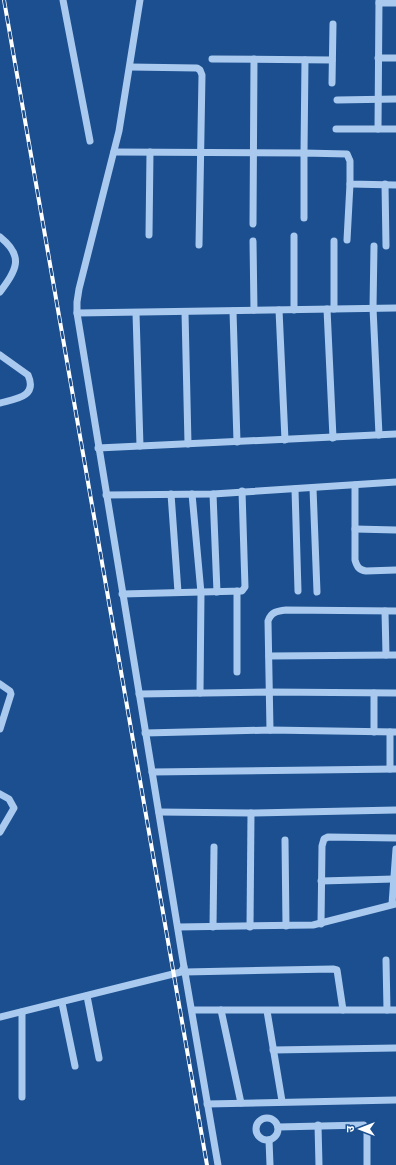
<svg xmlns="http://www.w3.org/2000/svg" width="396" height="1165" viewBox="0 0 396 1165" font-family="Inter,'Noto Sans Devanagari',sans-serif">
<rect width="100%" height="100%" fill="#1b4f8f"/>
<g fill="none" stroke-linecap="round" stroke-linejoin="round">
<g stroke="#a9c9ee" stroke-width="7">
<path d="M63,0L90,141"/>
<path d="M379,3H396"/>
<path d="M378,58H396"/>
<path d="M212,59L332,60"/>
<path d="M130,67L197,68L200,70L202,75L199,245"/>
<path d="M332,83L333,24"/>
<path d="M337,100L396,99"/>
<path d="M336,129H396"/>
<path d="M378,129L379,0"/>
<path d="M114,152L304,153L305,60"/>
<path d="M385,184L386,246"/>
<path d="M304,218V153L347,154L350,161V184L396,185"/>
<path d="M253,224L254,59"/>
<path d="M149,235L150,152"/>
<path d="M0,237C25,257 16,270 0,292"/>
<path d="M347,240L350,184"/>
<path d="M253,241L254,310"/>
<path d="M334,241V309"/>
<path d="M374,246L373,308L379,435"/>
<path d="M327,309L333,438"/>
<path d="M279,310L285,440"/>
<path d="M294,310V236"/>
<path d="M233,311L237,442"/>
<path d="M185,312L188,444"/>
<path d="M77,313L396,308"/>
<path d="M136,313L140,446"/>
<path d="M0,355L28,375C38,397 15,399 0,403"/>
<path d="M98,448L396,434"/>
<path d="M355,485V560C357,567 359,570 366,571L396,570"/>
<path d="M313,488L317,592"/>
<path d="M295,489L298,591"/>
<path d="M171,494L178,592"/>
<path d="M192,494L201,593L200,693"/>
<path d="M213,494L217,592"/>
<path d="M106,495L213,494L396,482"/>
<path d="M355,529L396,530"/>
<path d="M122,594L242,591L245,587L242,491"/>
<path d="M385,611L386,655"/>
<path d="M269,656L396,655"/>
<path d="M237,672V591"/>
<path d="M0,684L10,691L11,694L0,729"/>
<path d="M374,693V732"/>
<path d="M139,694L269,692L396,693"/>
<path d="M270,730L268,621C271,612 277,611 286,610L396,611"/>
<path d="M390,732V769"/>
<path d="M145,733L270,730L396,732"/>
<path d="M152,772L396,769"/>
<path d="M0,794L9,799L14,808L0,832"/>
<path d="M159,812L251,813L396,810"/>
<path d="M285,840L286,926"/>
<path d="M321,881L394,879"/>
<path d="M392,904L396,849"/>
<path d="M321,924L322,846L324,839L328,837L396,838"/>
<path d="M178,927L313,925L396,904"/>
<path d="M213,927L214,847"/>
<path d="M250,927L251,813"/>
<path d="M386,960L387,1010H396"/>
<path d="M184,967L218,1165"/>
<path d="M185,972L333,969L337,970L343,1010"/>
<path d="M87,996L99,1058"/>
<path d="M62,1003L75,1066"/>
<path d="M192,1010H387"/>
<path d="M221,1010L241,1103"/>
<path d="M267,1011L282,1101"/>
<path d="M22,1012V1097"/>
<path d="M0,1017L181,972L184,967L77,313V302L79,289L119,131L140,0"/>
<path d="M273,1050L396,1048"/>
<path d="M207,1104L396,1100"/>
<circle cx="267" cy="1129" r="11"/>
<path d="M318,1125L319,1165"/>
<path d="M278,1127L364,1125L367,1130V1165"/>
<path d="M269,1140L270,1165"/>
</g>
<defs>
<path id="rail" d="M4,0L207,1165"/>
</defs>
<use href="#rail" stroke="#fff" stroke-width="4"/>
<use href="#rail" stroke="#1b4f8f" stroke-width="2.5" stroke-dasharray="8" stroke-linecap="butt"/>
</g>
<g transform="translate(360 1129) rotate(270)" stroke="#1b4f8f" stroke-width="3" paint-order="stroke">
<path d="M0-3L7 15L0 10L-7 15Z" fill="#ffffff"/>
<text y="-6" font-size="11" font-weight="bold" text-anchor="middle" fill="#ffffff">उ</text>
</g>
</svg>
